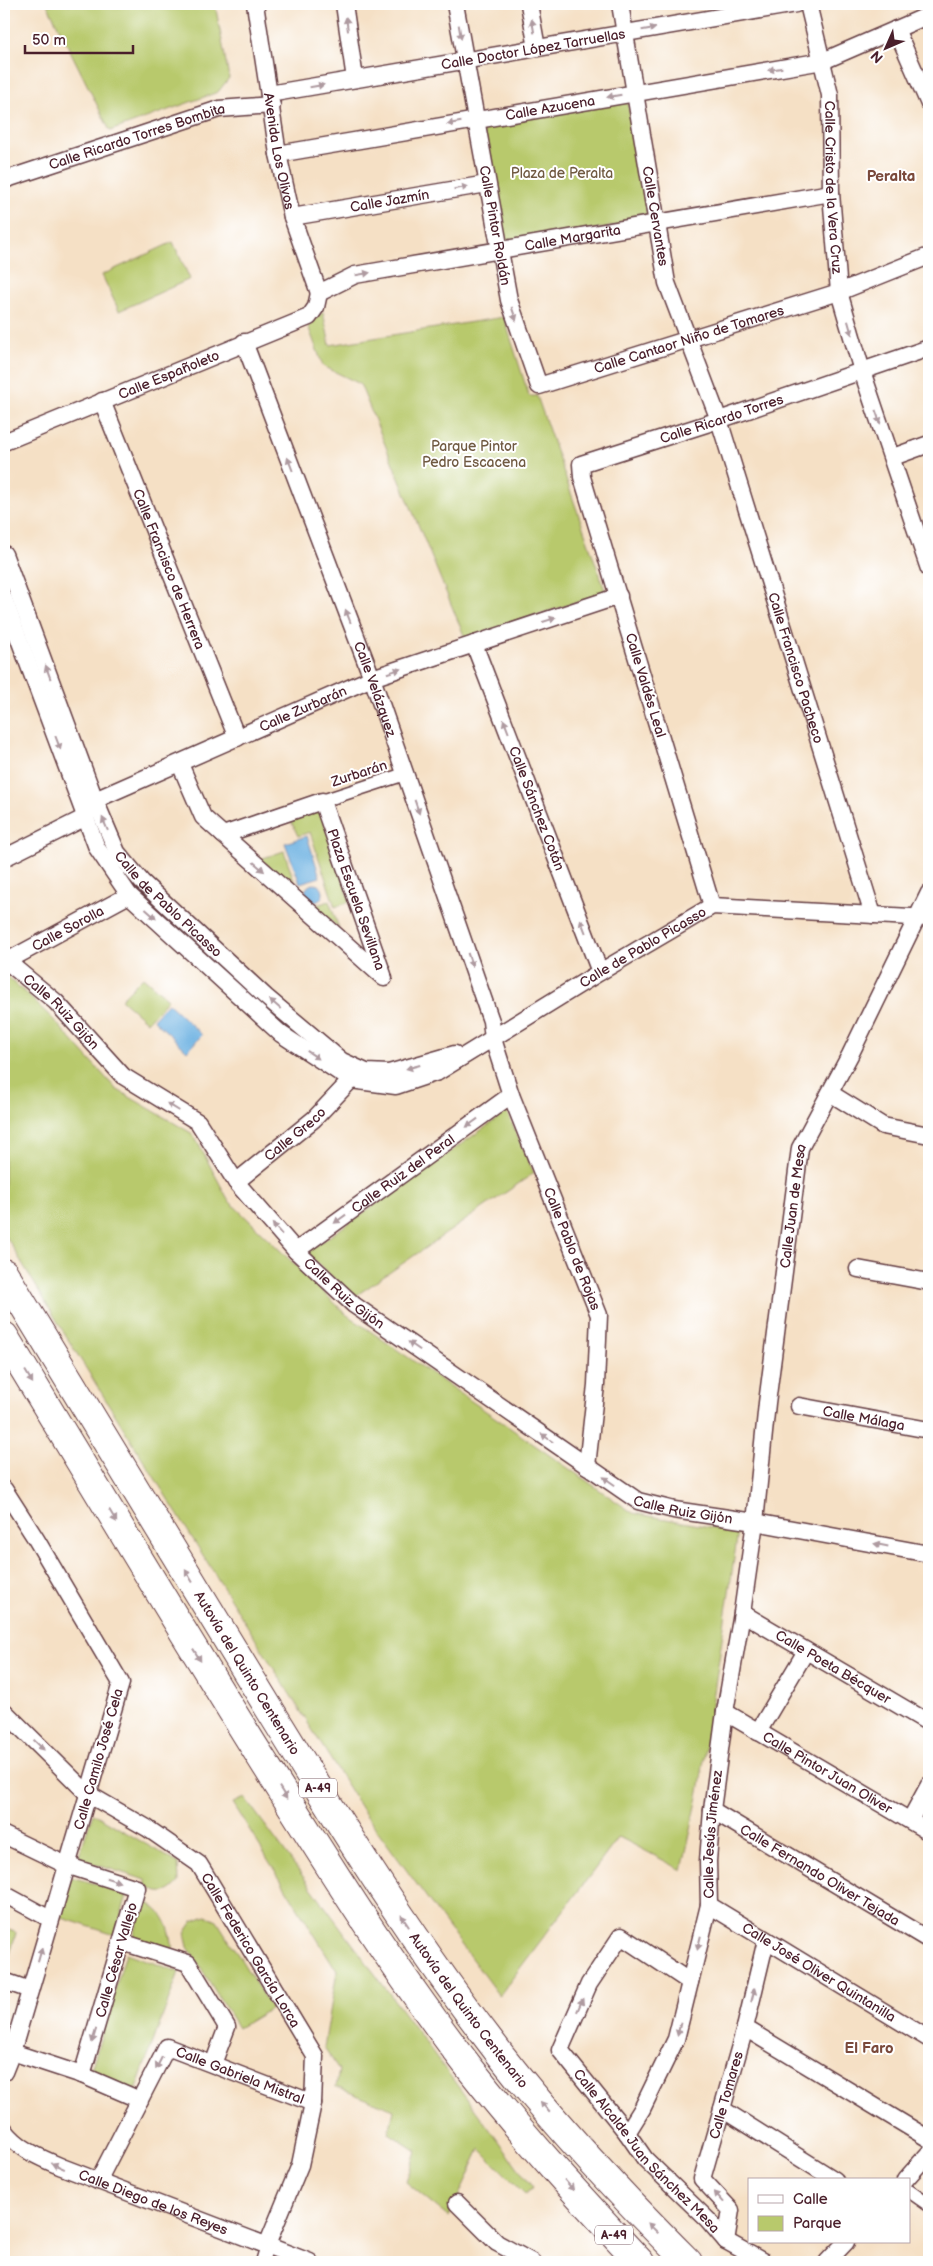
<svg xmlns="http://www.w3.org/2000/svg" width="933" height="2266" viewBox="0 0 933 2266" font-family="'Balsamiq Sans',sans-serif">
<rect width="100%" height="100%" fill="#fff"/>
<filter id="ink" filterUnits="userSpaceOnUse"><feTurbulence type="fractalNoise" baseFrequency=".02" numOctaves="2"/><feDisplacementMap in="SourceGraphic" scale="10" xChannelSelector="R" yChannelSelector="G"/><feConvolveMatrix kernelMatrix="1 2 1 2 8 2 1 2 1" color-interpolation-filters="sRGB"/></filter>
<filter id="wash" filterUnits="userSpaceOnUse"><feTurbulence type="fractalNoise" baseFrequency=".0096" numOctaves="4" result="noise"/><feDisplacementMap in="SourceGraphic" scale="20" xChannelSelector="R" yChannelSelector="G"/><feGaussianBlur stdDeviation="1.12" result="paint"/><feColorMatrix in="noise" values="0 0 0 0 0 0 0 0 0 0 0 0 0 0 0 0 0 1.4 0 .05"/><feComposite in="paint" operator="in"/></filter>
<g filter="url(#wash)">
<rect width="100%" height="100%" fill="#f5e0c5"/>
<g fill="#b8c96c" stroke="#81744c">
<path d="M47,4H215L229,78L218,92L110,131Z"/>
<path d="M627,99L648,220L504,245L482,124Z"/>
<path d="M173,242L190,279L119,311L102,275Z"/>
<path d="M323,312L330,345L504,317L529,396H537L606,593L465,638L360,384L323,366L308,326Z"/>
<path d="M320,809L350,902L335,907L310,832L298,836L290,819Z"/>
<path d="M101,838H104L317,1047L399,1079L314,1050L234,980L147,900L126,878Z"/>
<path d="M284,851L298,892L260,859Z"/>
<path d="M329,901L339,928L314,906Z"/>
<path d="M4,973L51,1017L116,1089L193,1134L229,1201L347,1315L633,1513L738,1532L699,1792L682,1870L619,1837L499,1996L363,1811L69,1341L4,1233Z"/>
<path d="M143,977L168,999L147,1022L121,999Z"/>
<path d="M507,1112L534,1173L354,1297L306,1253Z"/>
<path d="M245,1798L533,2188L525,2194L480,2149L449,2217L406,2182L416,2151L389,2133L394,2110L336,2087L339,2070L324,2047L337,1971L233,1803Z"/>
<path d="M93,1813L178,1863L179,1882C168,1895 160,1895 146,1886V1880L78,1859Z"/>
<path d="M70,1877L128,1892L115,1935L59,1917Z"/>
<path d="M144,1901C165,1911 170,1927 173,1950L133,1939Z"/>
<path d="M206,1916L217,1921L271,2008L238,2028L188,1947L185,1933L193,1921Z"/>
<path d="M4,1927L16,1933L10,1954L4,1952Z"/>
<path d="M126,1953L179,1972L135,2091L91,2070Z"/>
</g>
<g fill="#6ab0e1" stroke="#5a6886">
<path d="M307,836L320,877L300,883L285,843Z"/>
<circle cx="314" cy="893" r="9"/>
<path d="M168,1003L202,1035L187,1051L153,1019Z"/>
</g>
</g>
<g filter="url(#ink)">
<g fill="none" stroke-linecap="round" stroke-linejoin="round">
<defs>
<g id="pedestrian">
<path d="M322,801L405,774"/>
<path d="M909,2191L929,2205"/>
<path d="M262,2262L267,2245"/>
</g>
<g id="minor">
<path id="s1" d="M255,4L278,154L292,217L319,293"/>
<path d="M344,4L355,79"/>
<path id="s2" d="M455,4L509,300L539,386L839,292L929,256"/>
<path d="M529,4L537,48"/>
<path id="s3" d="M620,4L667,283L719,420L873,915"/>
<path id="s4" d="M808,4L830,95L831,193L839,292L862,371L929,569"/>
<path d="M896,29L929,104"/>
<path id="s5" d="M269,94L796,4"/>
<path id="s6" d="M278,154L823,61L929,15"/>
<path id="s7" d="M4,180L219,109L272,105"/>
<path id="s8" d="M292,217L487,184"/>
<path id="s9" d="M319,293L355,275L831,193"/>
<path id="s10" d="M244,342L372,678L491,1021L493,1039L511,1095L599,1315L596,1385L587,1466"/>
<path id="s11" d="M102,401L237,738"/>
<path id="s12" d="M4,442L309,317L316,307L319,293"/>
<path d="M893,457L929,444"/>
<path id="s13" d="M4,554L95,800L117,852L142,882L266,997L342,1061L366,1072L389,1073L455,1054"/>
<path id="s14" d="M4,599L97,848L129,895L281,1034L351,1080L396,1086L438,1072L600,972L712,906L929,918"/>
<path id="s15" d="M474,644L600,972"/>
<path d="M180,764L203,817L384,978"/>
<path id="s16" d="M223,835L322,801L383,975"/>
<path id="s17" d="M4,858L86,817L95,800L372,678L619,596"/>
<path id="s18" d="M712,906L582,477L581,464L719,420L929,348"/>
<path id="s19" d="M4,959L56,1002L123,1076L198,1122L236,1182L296,1251L354,1305L638,1501L674,1510L755,1522L929,1554"/>
<path id="s20" d="M7,961L129,895"/>
<path d="M830,1093L883,1126L929,1135"/>
<path id="s21" d="M236,1182L314,1119L351,1080"/>
<path id="s22" d="M296,1251L511,1095"/>
<path d="M858,1269L929,1282"/>
<path id="s23" d="M799,1406L929,1430"/>
<path d="M4,1489L36,1539L121,1683L12,2052L4,2072"/>
<path id="s24" d="M742,1613L924,1720"/>
<path id="s25" d="M4,1711L88,1794L147,1828L199,1864L315,2056L313,2103L300,2165L267,2245"/>
<path id="s26" d="M725,1712L929,1832"/>
<path d="M758,1732L806,1651"/>
<path id="s27" d="M712,1810L929,1940"/>
<path d="M910,1820L929,1785"/>
<path d="M4,1835L66,1865L137,1888L82,2075"/>
<path d="M4,1894L50,1919"/>
<path id="s28" d="M709,1905L929,2039"/>
<path d="M122,1942L188,1963L227,2027L213,2064"/>
<path d="M4,1981L30,1990"/>
<path id="s29" d="M690,1982L621,1936L589,1984L560,2050L627,2133L645,2159L708,2220L726,2241L764,2262"/>
<path d="M745,2028L929,2139"/>
<path d="M12,2052L82,2075L140,2100"/>
<path d="M722,2109L835,2180"/>
<path id="s30" d="M4,2129C17,2148 40,2158 62,2167L310,2262"/>
<path id="s31" d="M627,2133L642,2109L676,2039L709,1905L708,1861L712,1810L725,1712L742,1613L755,1522L767,1403L800,1148L850,1055L929,893"/>
<path d="M905,2180L929,2153"/>
<path id="s32" d="M98,2181L167,2047L313,2103"/>
<path d="M457,2203L497,2243L532,2262"/>
<path id="s33" d="M726,2241L731,2210L702,2179L745,2028L766,1940"/>
<path d="M827,2262L846,2242"/>
</g>
<g id="motorway">
<path id="s34" d="M4,1273C83,1402 161,1532 240,1661C319,1790 398,1921 490,2041C549,2119 619,2193 688,2262"/>
<path d="M4,1336C89,1476 173,1617 260,1756C327,1863 394,1971 472,2071C524,2137 582,2200 640,2262"/>
</g>
</defs>
<use href="#pedestrian" stroke="#643c42" stroke-width="15"/>
<use href="#minor" stroke="#643c42" stroke-width="19"/>
<use href="#motorway" stroke="#643c42" stroke-width="30"/>
<use href="#pedestrian" stroke="#fff" stroke-width="12"/>
<use href="#minor" stroke="#fff" stroke-width="16"/>
<use href="#motorway" stroke="#fff" stroke-width="28"/>
</g>
<defs><path id="oneway-solid" d="M-6-.8H1V-3.2L6.5 0L1 3.2V.8H-6Z" transform="scale(1.25)"/></defs>
<g fill="#ae9aa0">
<use href="#oneway-solid" transform="translate(347 24) rotate(-98)"/>
<use href="#oneway-solid" transform="translate(533 26) rotate(-100)"/>
<use href="#oneway-solid" transform="translate(649 29) rotate(-10)"/>
<use href="#oneway-solid" transform="translate(460 32) rotate(80)"/>
<use href="#oneway-solid" transform="translate(775 69) rotate(170)"/>
<use href="#oneway-solid" transform="translate(317 86) rotate(-10)"/>
<use href="#oneway-solid" transform="translate(614 96) rotate(170)"/>
<use href="#oneway-solid" transform="translate(454 123) rotate(170)"/>
<use href="#oneway-solid" transform="translate(461 188) rotate(-9)"/>
<use href="#oneway-solid" transform="translate(363 274) rotate(-10)"/>
<use href="#oneway-solid" transform="translate(514 314) rotate(71)"/>
<use href="#oneway-solid" transform="translate(850 328) rotate(74)"/>
<use href="#oneway-solid" transform="translate(878 417) rotate(70)"/>
<use href="#oneway-solid" transform="translate(290 464) rotate(-111)"/>
<use href="#oneway-solid" transform="translate(348 616) rotate(-111)"/>
<use href="#oneway-solid" transform="translate(549 620) rotate(-18)"/>
<use href="#oneway-solid" transform="translate(394 671) rotate(-18)"/>
<use href="#oneway-solid" transform="translate(48 672) rotate(-110)"/>
<use href="#oneway-solid" transform="translate(506 726) rotate(-111)"/>
<use href="#oneway-solid" transform="translate(58 743) rotate(69)"/>
<use href="#oneway-solid" transform="translate(417 807) rotate(71)"/>
<use href="#oneway-solid" transform="translate(105 824) rotate(-113)"/>
<use href="#oneway-solid" transform="translate(259 867) rotate(41)"/>
<use href="#oneway-solid" transform="translate(151 914) rotate(42)"/>
<use href="#oneway-solid" transform="translate(583 926) rotate(-111)"/>
<use href="#oneway-solid" transform="translate(470 960) rotate(71)"/>
<use href="#oneway-solid" transform="translate(275 1004) rotate(-139)"/>
<use href="#oneway-solid" transform="translate(313 1055) rotate(34)"/>
<use href="#oneway-solid" transform="translate(413 1067) rotate(165)"/>
<use href="#oneway-solid" transform="translate(173 1107) rotate(-148)"/>
<use href="#oneway-solid" transform="translate(472 1123) rotate(144)"/>
<use href="#oneway-solid" transform="translate(340 1219) rotate(144)"/>
<use href="#oneway-solid" transform="translate(277 1229) rotate(-131)"/>
<use href="#oneway-solid" transform="translate(414 1346) rotate(-145)"/>
<use href="#oneway-solid" transform="translate(29 1377) rotate(59)"/>
<use href="#oneway-solid" transform="translate(547 1438) rotate(-145)"/>
<use href="#oneway-solid" transform="translate(609 1481) rotate(-145)"/>
<use href="#oneway-solid" transform="translate(113 1516) rotate(59)"/>
<use href="#oneway-solid" transform="translate(881 1545) rotate(-169)"/>
<use href="#oneway-solid" transform="translate(189 1576) rotate(-121)"/>
<use href="#oneway-solid" transform="translate(197 1655) rotate(58)"/>
<use href="#oneway-solid" transform="translate(39 1745) rotate(44)"/>
<use href="#oneway-solid" transform="translate(283 1793) rotate(58)"/>
<use href="#oneway-solid" transform="translate(113 1880) rotate(17)"/>
<use href="#oneway-solid" transform="translate(405 1921) rotate(-123)"/>
<use href="#oneway-solid" transform="translate(699 1943) rotate(104)"/>
<use href="#oneway-solid" transform="translate(40 1955) rotate(-74)"/>
<use href="#oneway-solid" transform="translate(753 1995) rotate(-76)"/>
<use href="#oneway-solid" transform="translate(580 2005) rotate(-66)"/>
<use href="#oneway-solid" transform="translate(679 2029) rotate(103)"/>
<use href="#oneway-solid" transform="translate(94 2036) rotate(107)"/>
<use href="#oneway-solid" transform="translate(159 2063) rotate(117)"/>
<use href="#oneway-solid" transform="translate(545 2107) rotate(-130)"/>
<use href="#oneway-solid" transform="translate(58 2166) rotate(-156)"/>
<use href="#oneway-solid" transform="translate(569 2185) rotate(49)"/>
<use href="#oneway-solid" transform="translate(719 2197) rotate(-132)"/>
<use href="#oneway-solid" transform="translate(653 2228) rotate(-135)"/>
</g>
</g>
<g text-anchor="middle" stroke-width="4" stroke-linejoin="round" paint-order="stroke">
<g fill="#fff" stroke="#80626b" stroke-width="1">
<rect x="299" y="1778.5" width="38" height="19" rx="4"/>
<rect x="595" y="2225.5" width="38" height="19" rx="4"/>
</g>
<g font-size="12" font-weight="bold" fill="#4a1f2b">
<text x="318" y="1792">A-49</text>
<text x="614" y="2239">A-49</text>
</g>
<g font-size="14" fill="#4a1f2b" stroke="#fff">
<text dy="5" stroke="none"><textPath href="#s5" startOffset="268">Calle Doctor López Tarruellas</textPath></text>
<text dy="5" stroke="none"><textPath href="#s6" startOffset="276">Calle Azucena</textPath></text>
<text dy="5" stroke="none"><textPath href="#s7" startOffset="140">Calle Ricardo Torres Bombita</textPath></text>
<text dy="5" stroke="none"><textPath href="#s1" startOffset="149">Avenida Los Olivos</textPath></text>
<text dy="5" stroke="none"><textPath href="#s4" startOffset="186">Calle Cristo de la Vera Cruz</textPath></text>
<text dy="5" stroke="none"><textPath href="#s8" startOffset="99">Calle Jazmín</textPath></text>
<text dy="5" stroke="none"><textPath href="#s3" startOffset="215">Calle Cervantes</textPath></text>
<text dy="5" stroke="none"><textPath href="#s2" startOffset="225">Calle Pintor Roldán</textPath></text>
<text dy="5" stroke="none"><textPath href="#s9" startOffset="261">Calle Margarita</textPath></text>
<text dy="5" stroke="none"><textPath href="#s2" startOffset="549">Calle Cantaor Niño de Tomares</textPath></text>
<text dy="5" stroke="none"><textPath href="#s12" startOffset="178">Calle Españoleto</textPath></text>
<text dy="5" stroke="none"><textPath href="#s18" startOffset="609">Calle Ricardo Torres</textPath></text>
<text dy="5" stroke="none"><textPath href="#s11" startOffset="181">Calle Francisco de Herrera</textPath></text>
<text dy="5" stroke="none"><textPath href="#s3" startOffset="689">Calle Francisco Pacheco</textPath></text>
<text transform="translate(646 685) rotate(73)" y="5">Calle Valdés Leal</text>
<text dy="5" stroke="none"><textPath href="#s10" startOffset="371">Calle Velázquez</textPath></text>
<text dy="5" stroke="none"><textPath href="#s17" startOffset="338">Calle Zurbarán</textPath></text>
<text transform="translate(359 773) rotate(-18)" y="5">Zurbarán</text>
<text dy="5" stroke="none"><textPath href="#s15" startOffset="176">Calle Sánchez Cotán</textPath></text>
<text dy="5" stroke="none"><textPath href="#s16" startOffset="209">Plaza Escuela Sevillana</textPath></text>
<text dy="5" stroke="none"><textPath href="#s13" startOffset="392">Calle de Pablo Picasso</textPath></text>
<text dy="5" stroke="none"><textPath href="#s20" startOffset="69">Calle Sorolla</textPath></text>
<text dy="5" stroke="none"><textPath href="#s14" startOffset="942">Calle de Pablo Picasso</textPath></text>
<text dy="5" stroke="none"><textPath href="#s19" startOffset="78">Calle Ruiz Gijón</textPath></text>
<text dy="5" stroke="none"><textPath href="#s21" startOffset="76">Calle Greco</textPath></text>
<text dy="5" stroke="none"><textPath href="#s22" startOffset="132">Calle Ruiz del Peral</textPath></text>
<text dy="5" stroke="none"><textPath href="#s31" startOffset="949">Calle Juan de Mesa</textPath></text>
<text dy="5" stroke="none"><textPath href="#s10" startOffset="965">Calle Pablo de Rojas</textPath></text>
<text dy="5" stroke="none"><textPath href="#s19" startOffset="482">Calle Ruiz Gijón</textPath></text>
<text dy="5" stroke="none"><textPath href="#s23" startOffset="66">Calle Málaga</textPath></text>
<text dy="5" stroke="none"><textPath href="#s19" startOffset="888">Calle Ruiz Gijón</textPath></text>
<text dy="5" stroke="none"><textPath href="#s24" startOffset="106">Calle Poeta Bécquer</textPath></text>
<text dy="5" stroke="none"><textPath href="#s34" startOffset="468">Autovía del Quinto Centenario</textPath></text>
<text transform="translate(98 1759) rotate(-74)" y="5">Calle Camilo José Cela</text>
<text dy="5" stroke="none"><textPath href="#s26" startOffset="119">Calle Pintor Juan Oliver</textPath></text>
<text dy="5" stroke="none"><textPath href="#s31" startOffset="315">Calle Jesús Jiménez</textPath></text>
<text dy="5" stroke="none"><textPath href="#s27" startOffset="126">Calle Fernando Oliver Tejada</textPath></text>
<text dy="5" stroke="none"><textPath href="#s25" startOffset="350">Calle Federico García Lorca</textPath></text>
<text transform="translate(116 1960) rotate(-74)" y="5">Calle César Vallejo</text>
<text dy="5" stroke="none"><textPath href="#s28" startOffset="129">Calle José Oliver Quintanilla</textPath></text>
<text dy="5" stroke="none"><textPath href="#s34" startOffset="872">Autovía del Quinto Centenario</textPath></text>
<text dy="5" stroke="none"><textPath href="#s32" startOffset="229">Calle Gabriela Mistral</textPath></text>
<text dy="5" stroke="none"><textPath href="#s33" startOffset="161">Calle Tomares</textPath></text>
<text dy="5" stroke="none"><textPath href="#s29" startOffset="346">Calle Alcalde Juan Sánchez Mesa</textPath></text>
<text dy="5" stroke="none"><textPath href="#s30" startOffset="168">Calle Diego de los Reyes</textPath></text>
</g>
<g font-size="14" fill="#705a42" stroke="#fff">
<text x="562" y="178">Plaza de Peralta</text>
<text x="474" y="451">Parque Pintor<tspan x="474" dy="16">Pedro Escacena</tspan></text>
</g>
<g font-size="15" font-weight="bold" fill="#7a493b" stroke="#fff">
<text x="891" y="181">Peralta</text>
<text x="869" y="2053">El Faro</text>
</g>
</g>
<rect width="933" height="2266" fill="none" stroke="#fff" stroke-width="20"/>
<rect x="748" y="2178" width="162" height="65" fill="#ffffff" stroke="#b7a5aa"/>
<rect x="758" y="2195" width="25" height="8" fill="#ffffff" stroke="#b7a5aa"/>
<text x="793" y="2204" font-size="15" fill="#4a1f2b">Calle</text>
<rect x="758" y="2216" width="25" height="15" fill="#b8c96c" stroke="#b7a5aa"/>
<text x="793" y="2228" font-size="15" fill="#4a1f2b">Parque</text>
<g transform="translate(886 48) rotate(225)" stroke="#ffffff" stroke-width="4" paint-order="stroke">
<path d="M0-4L9 19L0 12L-9 19Z" fill="#4a1f2b"/>
<text y="-8" font-size="14" font-weight="bold" text-anchor="middle" fill="#4a1f2b">N</text>
</g>
<path d="M25 45v8h108v-8" fill="none" stroke="#4a1f2b" stroke-width="2.5"/>
<text x="32" y="45" font-size="15" fill="#4a1f2b" stroke="#ffffff" stroke-width="4" paint-order="stroke">50 m</text>
</svg>
